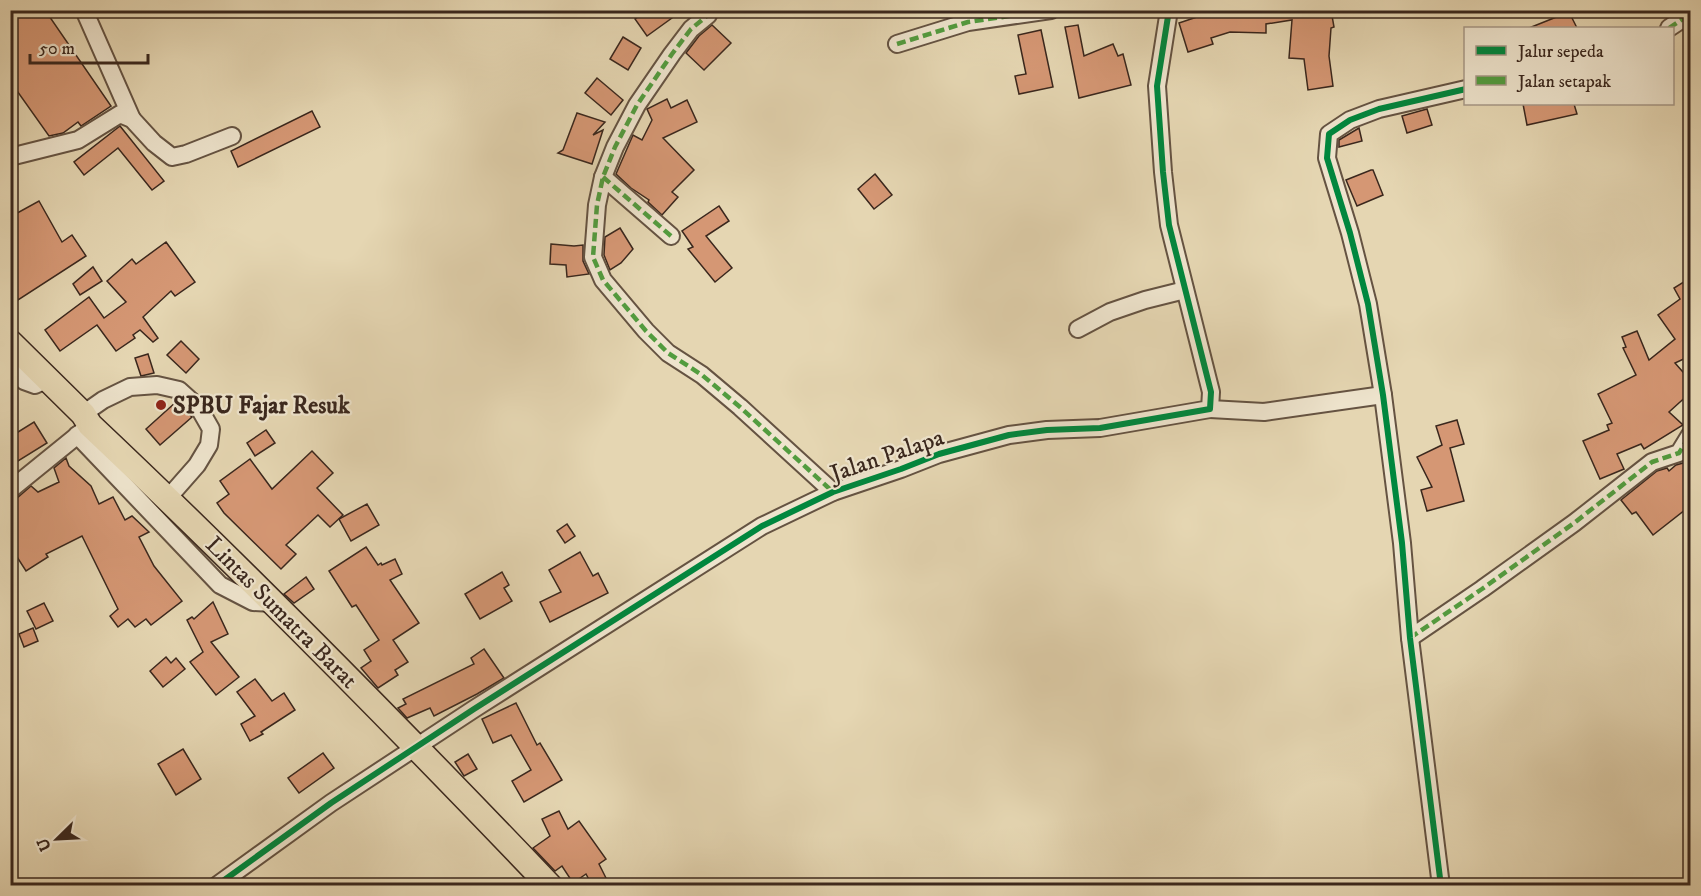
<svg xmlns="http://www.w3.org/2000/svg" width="1701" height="896" viewBox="0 0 1701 896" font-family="'IM FELL DW Pica',serif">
<rect width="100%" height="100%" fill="#e5d6b2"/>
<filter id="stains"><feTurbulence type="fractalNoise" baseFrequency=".00333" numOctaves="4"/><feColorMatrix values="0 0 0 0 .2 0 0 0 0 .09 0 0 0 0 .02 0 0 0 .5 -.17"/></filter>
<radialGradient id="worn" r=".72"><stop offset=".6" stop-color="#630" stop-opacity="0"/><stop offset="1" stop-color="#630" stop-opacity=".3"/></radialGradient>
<g fill="#d59774" stroke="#3a271d" stroke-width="1.5">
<path d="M10,10H45L111,106L81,126L78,122L63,133L49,136L10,81Z"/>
<path d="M648,10H683L647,36L635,19Z"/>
<path d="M1198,10H1331L1334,27L1331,28L1329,56L1333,86L1308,90L1304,59L1289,58L1292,20L1266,24V33L1230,32L1211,38L1213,44L1188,52L1179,23L1200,16Z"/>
<path d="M1569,12L1577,28H1529Z"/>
<path d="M712,25L731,43L704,70L686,53L699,36Z"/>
<path d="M1078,25L1084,56L1113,44L1118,56L1123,54L1131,85L1079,98L1065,27Z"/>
<path d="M1041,30L1053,87L1019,94L1015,76L1026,74L1018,35Z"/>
<path d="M623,37L641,48L628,70L610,59Z"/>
<path d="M597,78L623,100L611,115L585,93Z"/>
<path d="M667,99L671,108L687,100L697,122L663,138L694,170L672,192L678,197L662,215L648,202L649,200L631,188L616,174L633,135L642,140L652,120L647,109Z"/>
<path d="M1523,104H1574L1577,114L1527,125Z"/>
<path d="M1427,109L1432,125L1407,133L1402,116Z"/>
<path d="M312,111L320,127L238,167L231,151Z"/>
<path d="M577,113L605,122L593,135L603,130L592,164L558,153L563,150Z"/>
<path d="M120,126L164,181L152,190L118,148L84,175L74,162Z"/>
<path d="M1359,128L1362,141L1339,147V140Z"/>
<path d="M1371,170H1373L1383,195L1357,206L1346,180Z"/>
<path d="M875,174L892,195L874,209L858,189Z"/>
<path d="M39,201L62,242L72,235L86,256L18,300L10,288V217Z"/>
<path d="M719,206L729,221L706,236L732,268L715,282L688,249L693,247L682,231Z"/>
<path d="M620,228L633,249L621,263L610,270L604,255L605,237Z"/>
<path d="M166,242L195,282L175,296L171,291L143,317L158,338L153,342L140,330L133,335L135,338L116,351L97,325L60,351L45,330L89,297L104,318L126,302L107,281L132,259L136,264Z"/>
<path d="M551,244L574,246L583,245V261L589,274L567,277L566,265L550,264Z"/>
<path d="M93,267L102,281L80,295L73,284Z"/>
<path d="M1690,278V356L1675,363L1690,380V393L1669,412L1683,425L1644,449L1641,444L1617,454L1624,469L1600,479L1583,441L1609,430L1607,425L1612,423L1598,394L1636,375L1623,348L1626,347L1622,337L1637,331L1649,360L1675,339L1658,315L1680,299L1674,288Z"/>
<path d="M181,341L199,359L186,373L167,355Z"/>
<path d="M148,354L154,373L141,376L135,358Z"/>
<path d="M176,402L192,417L160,445L146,429Z"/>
<path d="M1457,420L1464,444L1450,448L1464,501L1427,511L1421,490L1432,487L1417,457L1442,445L1436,426Z"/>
<path d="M34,422L47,443L10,466V437Z"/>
<path d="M266,430L275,443L255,456L247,443Z"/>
<path d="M312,451L333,473L317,488L343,515L330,527L318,515L286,545L296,554L281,569L224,513L217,503L229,494L220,481L250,459L272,489Z"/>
<path d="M1690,454V506L1653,535L1636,512L1632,514L1621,500L1657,471L1667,468L1669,471L1676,465L1683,463Z"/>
<path d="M66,458L69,466L91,486L99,504L113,497L125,520L132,516L149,532L139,537L154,566L182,601L151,625L146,619L135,627L128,619L118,627L110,616L118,609L82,536L46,554L48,557L26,571L10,546V520L15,518L10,509V500L17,498L31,486L38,492L59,482L54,468Z"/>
<path d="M367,504L379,525L351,541L339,519Z"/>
<path d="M567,524L575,536L565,543L557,531Z"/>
<path d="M366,547L378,565L381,563L382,565L395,559L402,574L390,580L419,623L393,640L408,662L395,670L398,675L378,688L361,668L371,661L364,650L379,640L356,605L352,607L329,571Z"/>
<path d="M580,552L593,576L598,573L608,593L550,622L540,602L561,592L549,570Z"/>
<path d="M502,572L509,585L504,588L512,601L480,619L465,594Z"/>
<path d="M306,577L314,589L294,603L284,594Z"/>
<path d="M213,602L228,634L211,642L239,677L216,695L190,662L203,652L187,620L192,617L194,619Z"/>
<path d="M44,603L53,621L36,629L27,611Z"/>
<path d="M33,628L38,641L24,647L19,634Z"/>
<path d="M484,649L504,678L477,694L434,716L430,708L407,718L398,708L406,704L403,699L474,664L471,658Z"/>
<path d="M166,657L171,663L176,658L185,669L163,687L150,671Z"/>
<path d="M255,679L272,701L284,693L295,710L261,732L263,734L250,741L241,724L255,716L237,692Z"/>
<path d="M516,703L537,745L540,743L562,780L524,802L512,781L531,770L511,735L493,743L482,719Z"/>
<path d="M183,749L201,779L176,795L158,764Z"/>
<path d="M323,753L334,768L299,793L288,778Z"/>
<path d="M468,754L477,769L464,776L455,762Z"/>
<path d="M559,811L568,829L579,821L606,859L599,864L608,882L601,885H592L586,874L573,883L562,866L555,871L533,848L550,836L542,819Z"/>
</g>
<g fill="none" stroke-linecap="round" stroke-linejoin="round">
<defs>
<g id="minor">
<path d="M84,10L132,119"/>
<path d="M710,10L708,15L691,29L672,54L637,105L615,147L603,177L597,205L593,257L603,280L646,331L668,353L702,375L740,407L833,492"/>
<path d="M1669,28L1690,14"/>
<path d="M897,44L968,22L1051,10"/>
<path d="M10,157L78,140L120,114L132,119L154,143L172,157L186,154L232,136"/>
<path d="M603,177L671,236"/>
<path d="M1078,329L1110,312L1145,300L1185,290"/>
<path d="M10,368L24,381L35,385L48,379"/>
<path d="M1210,409L1264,412L1383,395"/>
<path d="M83,414L103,400L130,387L157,385L179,390L199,408L211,429L209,445L197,465L168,498"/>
<path d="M77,435L220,585L253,602L273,603"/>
<path d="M10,490L84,430"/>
<path d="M1410,638L1482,589L1574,523L1652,462L1679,453L1690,435"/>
<path d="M216,886L331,803L474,709L762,526L833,492L901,469L939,454L1009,435L1047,430L1100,428L1210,409L1211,392L1169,225L1163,172L1157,86L1169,10"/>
<path d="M1441,886L1410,638L1402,543L1383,395L1368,304L1350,233L1327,158L1329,134L1350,120L1379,109L1466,89"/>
</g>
<path id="highway" d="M10,342L83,414L90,425C248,574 400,729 550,886"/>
</defs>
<use href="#minor" stroke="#655342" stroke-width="20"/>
<use href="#highway" stroke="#3a271d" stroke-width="27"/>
<use href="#minor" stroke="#eee4cd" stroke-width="16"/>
<use href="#highway" stroke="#e5d6b2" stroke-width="24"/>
<g stroke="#529c3f" stroke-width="4.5" stroke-dasharray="9 4.5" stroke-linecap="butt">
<path d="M710,10L708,15L691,29L672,54L637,105L615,147L603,177L597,205L593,257L603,280L646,331L668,353L702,375L740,407L833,492"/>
<path d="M1669,28L1690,14"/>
<path d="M897,44L968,22L1051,10"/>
<path d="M603,177L671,236"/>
<path d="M1410,638L1482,589L1574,523L1652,462L1679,453L1690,435"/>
</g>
<defs>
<g id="cycleway">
<path d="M216,886L331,803L474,709L762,526L833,492L901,469L939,454L1009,435L1047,430L1100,428L1210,409L1211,392L1169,225L1163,172L1157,86L1169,10"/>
<path d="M1441,886L1410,638L1402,543L1383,395L1368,304L1350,233L1327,158L1329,134L1350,120L1379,109L1466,89"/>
</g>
</defs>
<use href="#cycleway" stroke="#eee4cd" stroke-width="10"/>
<use href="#cycleway" stroke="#00873e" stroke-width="6"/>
</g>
<circle fill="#8f2418" stroke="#eee4cd" stroke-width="2" cx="161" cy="405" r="6"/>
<g text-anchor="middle" stroke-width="4.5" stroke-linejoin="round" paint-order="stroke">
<g font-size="24" font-weight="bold" fill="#3a271d" stroke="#eee4cd" text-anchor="start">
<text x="173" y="413">SPBU Fajar Resuk</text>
</g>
<g font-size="24" fill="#3a271d" stroke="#eee4cd">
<text transform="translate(887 455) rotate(-19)" y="8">Jalan Palapa</text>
<text transform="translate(282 612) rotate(45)" y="8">Lintas Sumatra Barat</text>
</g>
</g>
<rect width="1701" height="896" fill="none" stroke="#e5d6b2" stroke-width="36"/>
<rect x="12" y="12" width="1677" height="872" fill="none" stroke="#3a271d" stroke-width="3"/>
<rect x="18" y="18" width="1665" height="860" fill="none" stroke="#3a271d" stroke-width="1.5"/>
<rect x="1464" y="27" width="210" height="78" fill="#eee4cd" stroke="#a69887" stroke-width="1.5"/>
<rect x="1476" y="46" width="30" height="9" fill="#00873e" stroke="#a69887" stroke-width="1.5"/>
<text x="1518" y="57" font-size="18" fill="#3a271d">Jalur sepeda</text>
<rect x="1476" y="76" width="30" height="9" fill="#529c3f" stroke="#a69887" stroke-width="1.5"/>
<text x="1518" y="87" font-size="18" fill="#3a271d">Jalan setapak</text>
<g transform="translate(57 839) rotate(246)" stroke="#eee4cd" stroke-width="4.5" paint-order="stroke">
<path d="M0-4.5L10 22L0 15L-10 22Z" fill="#3a271d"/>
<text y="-9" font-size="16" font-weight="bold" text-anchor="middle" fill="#3a271d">U</text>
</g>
<path d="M30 54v9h118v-9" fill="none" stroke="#3a271d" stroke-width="3"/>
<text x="39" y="54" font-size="18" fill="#3a271d" stroke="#eee4cd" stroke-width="4.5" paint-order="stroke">50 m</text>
<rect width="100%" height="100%" filter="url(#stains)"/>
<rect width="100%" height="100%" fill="url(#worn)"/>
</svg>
